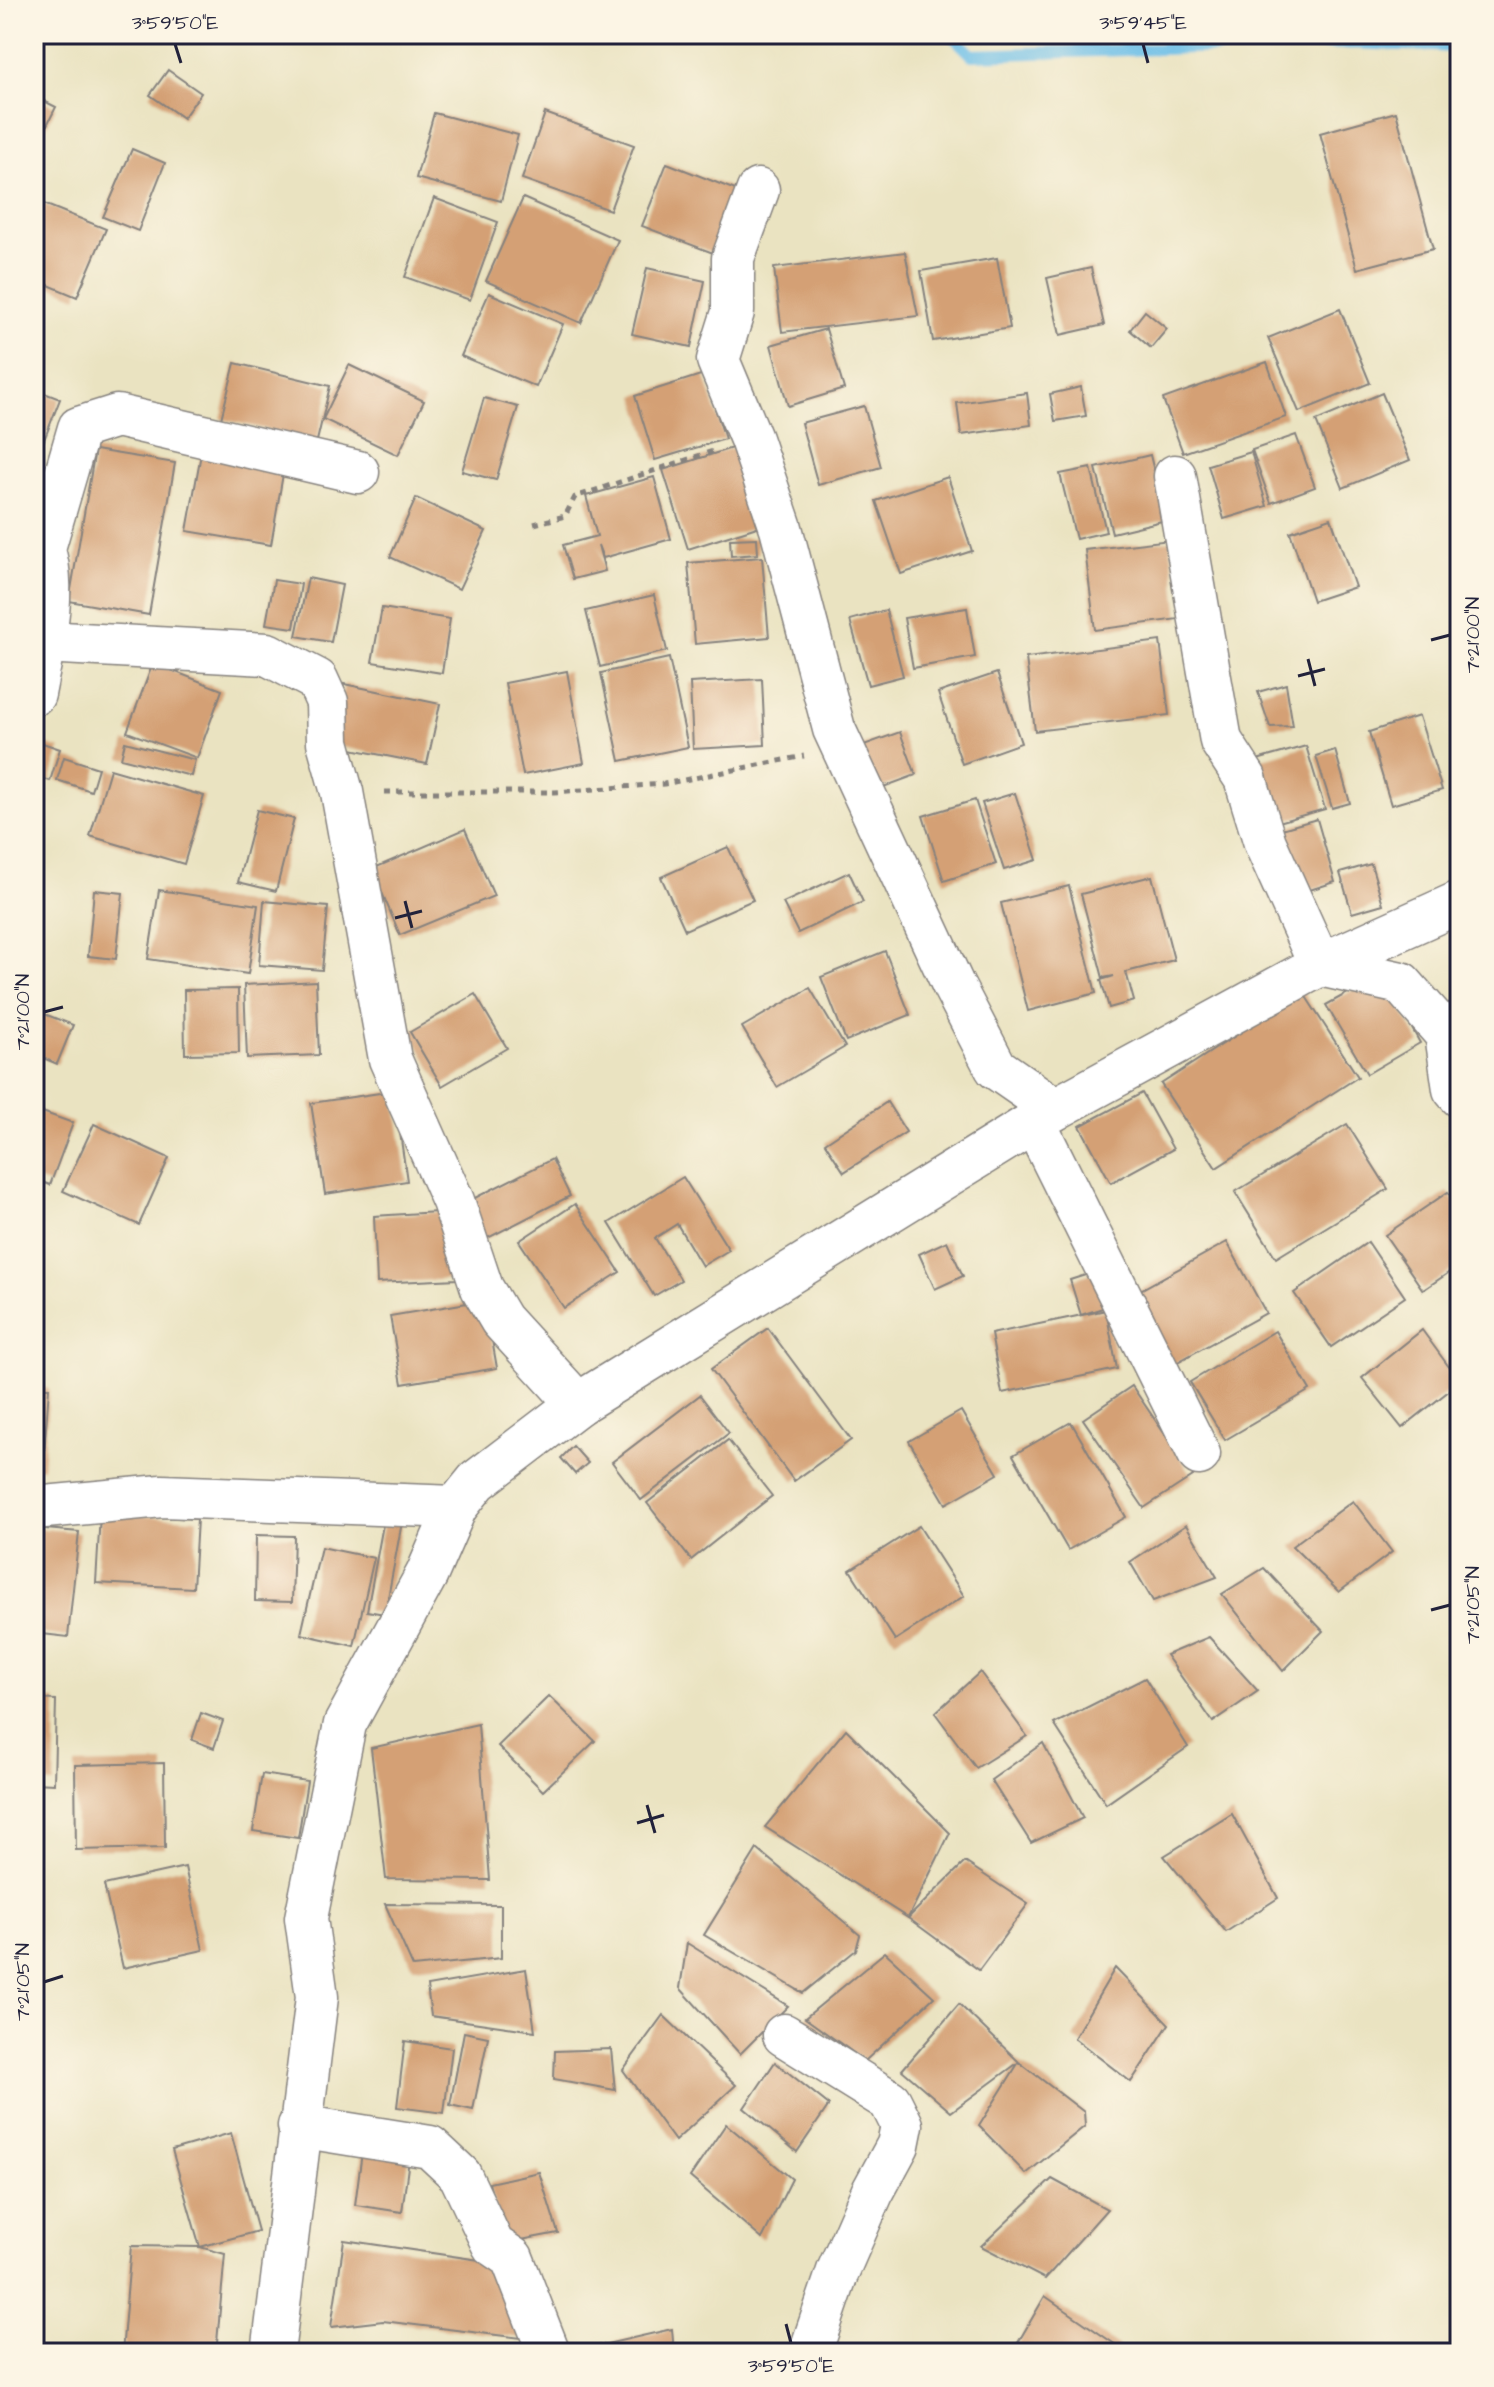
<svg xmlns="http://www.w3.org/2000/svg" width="1494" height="2387" viewBox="0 0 1494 2387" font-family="'Architects Daughter',sans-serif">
<rect width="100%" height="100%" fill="#fcf5e5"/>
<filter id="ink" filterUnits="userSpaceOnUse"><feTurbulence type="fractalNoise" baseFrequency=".0125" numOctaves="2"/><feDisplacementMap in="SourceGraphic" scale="16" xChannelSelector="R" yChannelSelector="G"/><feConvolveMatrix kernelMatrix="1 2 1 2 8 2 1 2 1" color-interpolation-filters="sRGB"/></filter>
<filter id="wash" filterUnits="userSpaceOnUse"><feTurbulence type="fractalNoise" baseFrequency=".006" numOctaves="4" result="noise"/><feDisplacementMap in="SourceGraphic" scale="32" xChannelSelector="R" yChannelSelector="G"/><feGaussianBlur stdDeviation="1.8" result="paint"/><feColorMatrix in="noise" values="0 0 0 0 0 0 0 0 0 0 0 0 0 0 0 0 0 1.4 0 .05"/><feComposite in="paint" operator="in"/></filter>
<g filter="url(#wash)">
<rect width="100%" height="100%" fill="#eae3c1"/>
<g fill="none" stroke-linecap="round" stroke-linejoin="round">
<path stroke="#6bbee7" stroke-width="12" d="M951,34L972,55L1350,43L1460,47"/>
</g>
<g id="blocks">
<g fill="#d4a075">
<path d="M1460,61V94L1449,65Z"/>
<path d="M168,70L201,93L183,118L150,95Z"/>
<path d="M34,96L56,107L34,151Z"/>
<path d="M1396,112L1433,249L1357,269L1320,133Z"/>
<path d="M434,113L518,135L501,201L416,178Z"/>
<path d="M545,113L634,145L610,210L522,179Z"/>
<path d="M132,149L165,163L138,231L103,217Z"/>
<path d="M667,163L738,191L713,253L642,226Z"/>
<path d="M434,198L498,222L470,300L405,277Z"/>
<path d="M523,198L618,240L581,323L486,281Z"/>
<path d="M39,202L106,229L77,297L34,279V215Z"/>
<path d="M905,252L918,316L782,332L774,268Z"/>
<path d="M997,258L1010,328L933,341L921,271Z"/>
<path d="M647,268L705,281L691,347L632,334Z"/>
<path d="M1091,268L1104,325L1060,335L1047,278Z"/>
<path d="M489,293L563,324L536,387L461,356Z"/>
<path d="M1340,309L1370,383L1299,412L1268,338Z"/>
<path d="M1145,311L1167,329L1151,348L1130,330Z"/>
<path d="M826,329L844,389L788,406L771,345Z"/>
<path d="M1267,362L1286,417L1183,453L1163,399Z"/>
<path d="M235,363L330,386L317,441L221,419Z"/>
<path d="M349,365L424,401L398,455L323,419Z"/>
<path d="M704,374L725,439L655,460L635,396Z"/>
<path d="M1081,387L1086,416L1055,421L1050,394Z"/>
<path d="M34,389L60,399L37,458L34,457Z"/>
<path d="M1027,393L1031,425L961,435L957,403Z"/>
<path d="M1382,393L1410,460L1343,488L1316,421Z"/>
<path d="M484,398L518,407L496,480L462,471Z"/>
<path d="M864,406L881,467L818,485L801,423Z"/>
<path d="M1296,435L1315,487L1271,503L1252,450Z"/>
<path d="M735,447L760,526L688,549L663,470Z"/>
<path d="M202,448L285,462L271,545L187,531Z"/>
<path d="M95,450L175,463L149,615L69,601Z"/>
<path d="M1251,452L1267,506L1224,519L1208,465Z"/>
<path d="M1150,455L1166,520L1112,533L1096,468Z"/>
<path d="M1091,468L1106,532L1076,539L1060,474Z"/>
<path d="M654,477L671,539L603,558L598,545L605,571L573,579L563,545L597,536L586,496Z"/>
<path d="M948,477L972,551L901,574L876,501Z"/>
<path d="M416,498L486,531L459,589L390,557Z"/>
<path d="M1331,518L1355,587L1313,601L1290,532Z"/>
<path d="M757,538L758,554L731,556L730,539Z"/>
<path d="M1170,540L1179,619L1095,630L1085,550Z"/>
<path d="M762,557L769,637L695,644L688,563Z"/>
<path d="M308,578L342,585L331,642L296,636Z"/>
<path d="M274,580L301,584L294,628L266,624Z"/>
<path d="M654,595L667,651L600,667L586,611Z"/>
<path d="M382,608L450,619L442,673L372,662Z"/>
<path d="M967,608L975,657L913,668L904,618Z"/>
<path d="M886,610L903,676L868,685L850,620Z"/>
<path d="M1160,641L1169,715L1035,731L1026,658Z"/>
<path d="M669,658L688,747L620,761L601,673Z"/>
<path d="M153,663L222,690L197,758L127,732Z"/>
<path d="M567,671L584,763L523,775L505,683Z"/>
<path d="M997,673L1021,743L962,764L938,693Z"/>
<path d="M762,679L765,745L693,749L690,683Z"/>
<path d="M344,684L440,704L427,764L331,745Z"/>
<path d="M1286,684L1293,726L1270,727L1258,692Z"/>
<path d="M1419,716L1442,790L1391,805L1369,732Z"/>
<path d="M900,732L916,775L878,789L861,746Z"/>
<path d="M34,740L60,749L50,781L34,776Z"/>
<path d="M125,742L195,760L191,776L121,758Z"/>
<path d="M1306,746L1325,809L1268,825L1250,762Z"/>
<path d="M1335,750L1350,803L1332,808L1316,756Z"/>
<path d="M64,757L98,768L91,791L57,780Z"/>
<path d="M110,769L204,796L184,864L90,836Z"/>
<path d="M1015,793L1037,860L1004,870L982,803Z"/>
<path d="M975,800L996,864L944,881L923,816Z"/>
<path d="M257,810L294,819L276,891L238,882Z"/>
<path d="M1317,819L1335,882L1297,894L1278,830Z"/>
<path d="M465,829L494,896L400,935L372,869Z"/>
<path d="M728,847L753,900L685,930L661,877Z"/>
<path d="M1371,864L1383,904L1352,913L1340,873Z"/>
<path d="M849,872L863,902L798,933L783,903Z"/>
<path d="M1152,876L1174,960L1126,972L1134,1001L1109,1008L1101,980L1114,976L1103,978L1081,894Z"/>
<path d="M1069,886L1096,993L1028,1011L1001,903Z"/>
<path d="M94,890L123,893L116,959L88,956Z"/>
<path d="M159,890L258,905L248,974L148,959Z"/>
<path d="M264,901L328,907L322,970L259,965Z"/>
<path d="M885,951L910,1015L846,1041L821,977Z"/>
<path d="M316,981L319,1055L247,1058L244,985Z"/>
<path d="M1364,984L1389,987L1420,1043L1367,1074L1326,1005Z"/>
<path d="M810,988L845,1047L777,1087L742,1027Z"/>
<path d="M238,989L239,1053L185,1054L184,990Z"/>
<path d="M1303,992L1358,1077L1216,1168L1161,1084Z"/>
<path d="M475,994L507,1048L442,1086L410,1032Z"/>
<path d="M34,1010L73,1025L57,1064L34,1054Z"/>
<path d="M394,1091L407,1181L325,1194L311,1103Z"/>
<path d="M1142,1093L1173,1149L1111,1183L1080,1126Z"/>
<path d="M887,1102L906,1132L844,1172L825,1143Z"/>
<path d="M34,1109L73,1123L50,1185L34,1179Z"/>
<path d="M94,1124L169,1158L139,1225L63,1191Z"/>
<path d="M1347,1124L1388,1189L1276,1258L1235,1192Z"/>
<path d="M552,1159L570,1196L482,1241L463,1204Z"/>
<path d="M683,1177L729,1250L702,1266L677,1224L655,1238L681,1280L654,1296L609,1223Z"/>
<path d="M1448,1192L1460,1210V1265L1423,1290L1385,1235Z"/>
<path d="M575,1204L620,1272L564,1308L519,1241Z"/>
<path d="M453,1211L457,1279L377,1283L374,1216Z"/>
<path d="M947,1241L963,1276L935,1289L919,1254Z"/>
<path d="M1227,1242L1266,1313L1165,1369L1126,1298Z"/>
<path d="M1368,1242L1405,1297L1331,1347L1294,1293Z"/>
<path d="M1101,1270L1112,1305L1081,1315L1070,1280Z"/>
<path d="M485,1300L497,1368L402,1384L390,1316Z"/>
<path d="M1106,1310L1117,1369L1002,1393L991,1334Z"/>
<path d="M768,1328L851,1440L794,1481L711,1369Z"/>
<path d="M1422,1330L1460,1382L1402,1428L1362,1378Z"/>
<path d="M1275,1331L1310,1390L1225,1440L1190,1382Z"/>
<path d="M1132,1386L1193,1476L1144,1508L1083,1419Z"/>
<path d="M34,1387L49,1388L43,1468L34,1467Z"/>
<path d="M700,1395L729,1433L641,1500L612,1462Z"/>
<path d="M961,1411L998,1474L946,1504L909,1441Z"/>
<path d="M1071,1422L1126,1517L1068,1550L1013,1455Z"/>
<path d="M728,1440L772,1496L691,1560L647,1503Z"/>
<path d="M573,1446L588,1463L575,1474L561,1458Z"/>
<path d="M1353,1501L1392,1552L1339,1592L1292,1546Z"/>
<path d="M100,1514L197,1519L193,1588L96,1583Z"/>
<path d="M384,1519L402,1522L385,1614L367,1611Z"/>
<path d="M1186,1525L1217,1577L1153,1601L1130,1562Z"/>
<path d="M919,1526L964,1596L895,1640L850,1570Z"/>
<path d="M34,1528L79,1532L68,1637L34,1633Z"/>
<path d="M256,1535L294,1536L292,1602L255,1601Z"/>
<path d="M321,1547L374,1558L354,1646L301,1634Z"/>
<path d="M1264,1568L1323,1631L1283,1671L1222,1594Z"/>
<path d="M1209,1637L1258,1691L1213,1722L1166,1655Z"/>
<path d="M980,1672L1027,1736L976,1768L935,1713Z"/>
<path d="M1145,1678L1188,1747L1106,1804L1054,1724Z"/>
<path d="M549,1696L595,1741L543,1791L498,1746Z"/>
<path d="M34,1699L56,1700L54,1784L34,1783Z"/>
<path d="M201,1713L223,1721L214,1748L192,1740Z"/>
<path d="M478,1724L490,1880L386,1879L371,1748Z"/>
<path d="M846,1729L950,1833L908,1918L765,1827Z"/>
<path d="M1043,1743L1083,1818L1031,1843L991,1780Z"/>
<path d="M164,1763L165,1848L76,1850L75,1765Z"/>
<path d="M262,1774L307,1781L298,1838L253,1831Z"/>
<path d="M1232,1814L1278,1898L1226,1932L1164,1856Z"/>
<path d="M757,1849L860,1935L856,1950L803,1993L704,1935Z"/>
<path d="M965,1862L1028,1904L979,1970L908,1918Z"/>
<path d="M185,1867L203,1950L123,1968L104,1885Z"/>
<path d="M385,1904L501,1905V1958L413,1967Z"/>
<path d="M687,1943L788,2006L740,2054L680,1988Z"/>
<path d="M885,1952L934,1997L865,2061L805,2018Z"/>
<path d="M1115,1968L1169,2024L1131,2082L1074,2038Z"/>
<path d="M526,1969L535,2031L431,2016L427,1986Z"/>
<path d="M959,2004L1019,2062L1084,2112L1085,2126L1026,2174L979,2126L1019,2062L951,2112L902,2070Z"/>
<path d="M663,2015L736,2085L675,2141L623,2070Z"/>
<path d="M464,2032L488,2037L473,2110L450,2105Z"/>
<path d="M405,2041L452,2048L444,2113L397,2107Z"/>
<path d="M611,2049L615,2090L554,2079L555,2051Z"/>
<path d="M775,2062L829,2105L797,2152L744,2108Z"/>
<path d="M726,2124L792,2179L762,2239L690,2177Z"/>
<path d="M231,2133L258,2231L200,2247L172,2150Z"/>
<path d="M364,2137L411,2144L402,2212L355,2205Z"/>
<path d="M539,2172L558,2233L505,2243L489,2183Z"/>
<path d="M1052,2179L1107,2209L1045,2279L981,2246Z"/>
<path d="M344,2240L506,2264L521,2338L383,2321L331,2327Z"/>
<path d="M131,2246L200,2247L225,2254L216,2353H122Z"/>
<path d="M1045,2296L1119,2347L1116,2353H1012Z"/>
<path d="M672,2329L674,2353H572V2352Z"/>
<path d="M1455,2332H1460V2353H1453Z"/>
</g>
</g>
</g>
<g filter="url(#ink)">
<use href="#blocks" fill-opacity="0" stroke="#86827e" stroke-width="2"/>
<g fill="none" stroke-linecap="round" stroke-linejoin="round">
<defs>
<g id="minor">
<path d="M758,190L733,258V312L718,360L751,439L781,528L834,729L954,987L996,1068L1055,1109"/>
<path d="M1175,476L1221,741L1245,778L1265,843L1320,965L1401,983L1446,1034L1454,1089L1460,1096"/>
<path d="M34,532C64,569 42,650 34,694"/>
<path d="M45,545L79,428L117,416L358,472"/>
<path d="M43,642L267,654L317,680L327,702L328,742L342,792L390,1059L453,1201L482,1288L501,1320L578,1404"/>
<path d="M1034,1122L1199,1454"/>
<path d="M34,1508L162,1496L456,1507"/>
<path d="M784,2035L890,2101L902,2125L898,2145L872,2193L838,2271L810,2353"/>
<path d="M299,2126L430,2147L460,2175L493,2245L512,2258L549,2353"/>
<path d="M273,2353L317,1997L306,1918L345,1724L427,1574L456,1507L477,1481L578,1404L1055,1109L1320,965L1460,902"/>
</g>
</defs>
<use href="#minor" stroke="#86827e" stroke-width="45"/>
<g stroke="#86827e" stroke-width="5" stroke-dasharray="6 6" stroke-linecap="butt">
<path d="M534,524L565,516L575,497L713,451"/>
<path d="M385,792H554L664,784L804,756"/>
</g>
<use href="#minor" stroke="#fff" stroke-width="42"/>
</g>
</g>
<path fill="none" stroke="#22223b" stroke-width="3" d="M175,44L181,63M1143,44L1148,63M1431,640L1450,635M1308,659L1315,686M1298,676L1325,669M405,901L412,928M395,918L422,911M44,1012L63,1007M1431,1610L1450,1605M647,1805L655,1833M637,1823L664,1815M44,1982L63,1976M786,2324L791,2343"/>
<rect width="1494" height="2387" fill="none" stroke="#fcf5e5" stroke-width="88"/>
<rect x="44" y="44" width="1406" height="2299" fill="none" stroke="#22223b" stroke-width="3"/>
<g font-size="20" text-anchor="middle" fill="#22223b">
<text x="175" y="29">3°59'50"E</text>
<text x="1143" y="29">3°59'45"E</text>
<text transform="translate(1472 635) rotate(-90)" y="7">7°21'00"N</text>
<text transform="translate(22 1012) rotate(-90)" y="7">7°21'00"N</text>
<text transform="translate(1472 1605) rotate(-90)" y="7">7°21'05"N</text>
<text transform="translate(22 1982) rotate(-90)" y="7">7°21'05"N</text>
<text x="791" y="2372">3°59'50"E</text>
</g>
</svg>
